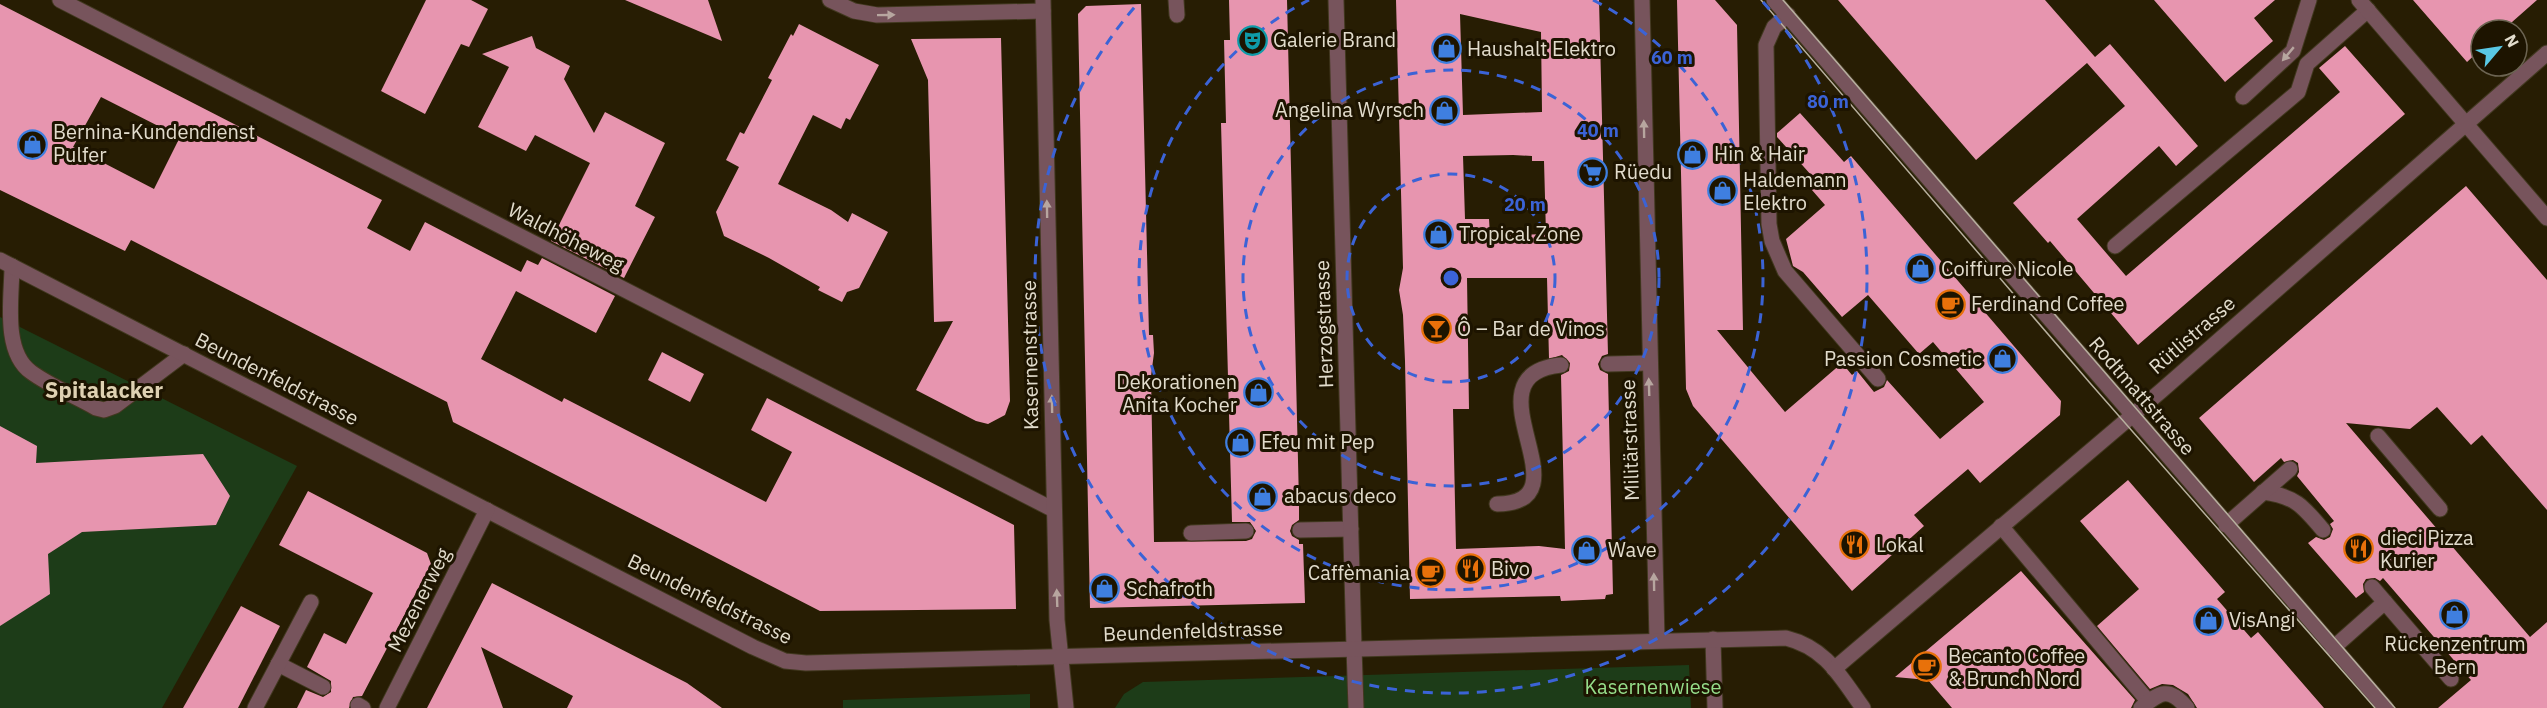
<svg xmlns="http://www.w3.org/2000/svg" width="2547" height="708" viewBox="0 0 2547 708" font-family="'IBM Plex Sans',sans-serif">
<rect width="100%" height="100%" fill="#271d03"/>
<g fill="#1d3c18">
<path d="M0,317L297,466L162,708H0Z"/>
<path d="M1689,665L1691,708H1115L1124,694L1143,682Z"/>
<path d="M1030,694V708H843V700Z"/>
</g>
<g fill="#e795af" fill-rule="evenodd">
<path d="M426,0H471L488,9L469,47L461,44L425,114L381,91Z"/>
<path d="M625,0H708L722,41Z"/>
<path d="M1229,0H1287L1299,502V520L1292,525L1290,531L1292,536L1299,540V544H1303L1305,603L1090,608L1078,14L1086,6L1141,4L1149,335H1153L1154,353L1151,376L1154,542L1246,541L1252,539L1256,531L1250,522H1232L1221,123H1226L1224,40H1230Z"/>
<path d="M1396,0H1599L1608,354L1602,356L1598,364L1600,370L1608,374L1613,594L1606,595L1605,599L1561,601L1560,596L1410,599L1405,361L1403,315L1399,290L1403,268ZM1460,14L1541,32L1542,112L1463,115ZM1513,155L1532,156V161H1544L1546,234L1490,236L1489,219H1465L1463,156ZM1467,278H1547L1549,359L1562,355L1570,363L1569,371L1561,375L1565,549L1539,546L1456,549L1453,409H1469Z"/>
<path d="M1677,0H1715L1737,25L1743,330H1717L1785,412L1842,363L1852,375L1857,371L1874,392L1884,387L1887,380L1940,439L1984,402L1933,342L1919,354L1868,295L1842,317L1803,272L1793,266L1786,239L1825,205L1805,182L1812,176L1777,137V133L1800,113L1844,162L1851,156L2061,401L2060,415L1980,483L1968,469L1914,515L1924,526L1852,591L1693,406L1686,389Z"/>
<path d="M1838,0H2045L2095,57L2110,44L2198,146L2176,166L2159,146L2077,219L2126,276L2340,92L2319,68L2345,46L2405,114L2138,345L2050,241L2048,243L2013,203L2125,106L2087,63L1976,160Z"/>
<path d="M2154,0H2275L2254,18L2273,41L2225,82Z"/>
<path d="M2413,0H2537L2503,30H2481V49L2467,62Z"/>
<path d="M0,4L382,200L367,228L410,251L425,222L521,272L527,260L538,265L542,258L615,296L596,333L516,291L481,359L562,402L564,398L766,502L792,452L751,430L767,398L1014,525L1016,609L820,611L453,422L447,402L131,240L125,251L0,190ZM101,97L180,137L154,189L73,147Z"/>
<path d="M799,24L879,65L850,120L846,118L841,129L813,115L778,184L831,210L848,222L852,213L888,232L859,288L847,292L842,302L818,290L820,287L769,258L724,236L716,212L739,167L726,160L740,132L744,134L772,80L768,78L791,34L793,36Z"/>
<path d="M532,36L536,48L570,66L564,79L594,133L605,112L665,143L635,206L655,217L624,278L551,241L590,163L535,135L526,151L478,127L509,67L482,54Z"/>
<path d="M1001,38L1010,401L1005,415L988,424L976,421L916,390L953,321L934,322L928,80L911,39Z"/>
<path d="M2466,186L2547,280V510L2482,435L2471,445L2437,407L2410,429L2346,423L2530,637L2547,622V708H2438L2471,680L2383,578L2380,581L2375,578L2366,579L2363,584L2364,592L2356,598L2308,543L2316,537L2324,540L2330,537L2333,529L2330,524L2334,521L2297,476L2299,472L2298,463L2293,460L2284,462L2281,458L2254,482L2199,418Z"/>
<path d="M662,352L704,374L690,402L648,380Z"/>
<path d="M0,426L37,446L36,463L203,454L230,496L216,525L82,532L48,554L50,594L0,626Z"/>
<path d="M2128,480L2225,592L2217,599L2251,638L2258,632L2324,708H2197L2188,694L2173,685L2162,684L2150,689L2097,626L2139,589L2080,521Z"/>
<path d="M308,491L427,553L431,564L362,696L353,697L349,708H297L306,690L323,697L331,692V681L307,667L324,633L346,644L373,593L279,545Z"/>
<path d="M2021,571L2135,700L2131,708H1952L1928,680L1895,677Z"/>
<path d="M492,583L687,683L722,708H567L573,696L481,647L503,708H427Z"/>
<path d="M241,606L280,626L238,708H183Z"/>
</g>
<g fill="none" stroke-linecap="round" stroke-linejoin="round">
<defs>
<g id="service">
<path d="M1176,0L1177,15"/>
<path d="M1788,15L1774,27L1766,45L1769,224L1772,241L1785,271L1878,379"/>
<path d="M2243,97L2293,51L2309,0"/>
<path d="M2115,246L2298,92L2307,64L2368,10"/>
<path d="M12,266C12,296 2,351 31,372C50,386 75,396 96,408L104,410L115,406L184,354"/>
<path d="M1608,364L1649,363"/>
<path d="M2378,436L2440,509"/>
<path d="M2263,492C2295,496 2303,506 2323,530"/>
<path d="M1497,504C1592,503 1461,375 1561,365"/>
<path d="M2226,525L2290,469"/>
<path d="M2001,526L2148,701"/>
<path d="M1300,530L1351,529"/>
<path d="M1191,533L1246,531"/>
<path d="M2372,587L2451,679"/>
<path d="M1713,639L1715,708"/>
<path d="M1354,647L1356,708"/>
<path d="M2333,648L2385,602"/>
<path d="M278,664L323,687"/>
<path d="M358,705L363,708"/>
<path d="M255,708L311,602"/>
<path d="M2141,708C2160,692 2169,686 2187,708"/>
</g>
<g id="minor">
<path d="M60,0L1054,510"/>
<path d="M830,0L854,11L877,15L1043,11"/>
<path d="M1043,0L1057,620L1066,708"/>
<path d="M1336,0L1354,647"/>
<path d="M1642,0L1657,640"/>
<path d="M2359,0L2547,218"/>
<path d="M0,260L753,647L785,661L806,663L1786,638C1826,648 1840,676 1863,708"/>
<path d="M1834,669L2161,391L2547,53"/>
<path d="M387,708L487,510"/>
</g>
<path id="tertiary" d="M1774,0L2386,708"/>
</defs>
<use href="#service" stroke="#41381f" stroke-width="17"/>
<use href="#minor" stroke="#41381f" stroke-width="17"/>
<use href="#tertiary" stroke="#41381f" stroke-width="17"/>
<use href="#service" stroke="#77545c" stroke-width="15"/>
<use href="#minor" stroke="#77545c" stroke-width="15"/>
<use href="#tertiary" stroke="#77545c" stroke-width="15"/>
<g stroke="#b7b09e" stroke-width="1.5">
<path d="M1761,0L2090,383L2375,708"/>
<path d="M1783,0L2395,708"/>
</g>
</g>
<defs><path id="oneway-solid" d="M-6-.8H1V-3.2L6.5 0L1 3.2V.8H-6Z" transform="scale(1.5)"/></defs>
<g fill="#b7a69f">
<use href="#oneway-solid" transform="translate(886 15) rotate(-1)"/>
<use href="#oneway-solid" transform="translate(2288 54) rotate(130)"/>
<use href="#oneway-solid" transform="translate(1644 129) rotate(-91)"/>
<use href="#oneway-solid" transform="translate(1047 209) rotate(-91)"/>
<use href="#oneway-solid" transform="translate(1649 387) rotate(-92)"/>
<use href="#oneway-solid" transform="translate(1052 404) rotate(-91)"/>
<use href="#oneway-solid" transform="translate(1654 582) rotate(-91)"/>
<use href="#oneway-solid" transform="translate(1057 598) rotate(-92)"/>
</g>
<g fill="none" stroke="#3b63d6" stroke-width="3" stroke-dasharray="10 8">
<circle cx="1451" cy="278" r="104"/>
<circle cx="1451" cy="278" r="208"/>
<path d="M1593 0A312 312 0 1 1 1309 0"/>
<path d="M1763 2A416 416 0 1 1 1139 2"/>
</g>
<defs>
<symbol id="theatre-ring" viewBox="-11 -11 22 22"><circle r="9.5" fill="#1d1400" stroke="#0f9aa8" stroke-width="1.5"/><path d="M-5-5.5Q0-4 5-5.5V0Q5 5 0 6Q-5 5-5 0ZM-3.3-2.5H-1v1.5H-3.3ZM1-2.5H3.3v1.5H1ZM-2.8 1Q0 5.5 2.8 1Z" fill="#0f9aa8"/></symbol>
<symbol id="shop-ring" viewBox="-11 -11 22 22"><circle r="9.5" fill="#1d1400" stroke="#3f7fe0" stroke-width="1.5"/><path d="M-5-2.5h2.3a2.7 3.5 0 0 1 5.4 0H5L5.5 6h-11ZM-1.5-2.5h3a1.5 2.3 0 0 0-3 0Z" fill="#3f7fe0"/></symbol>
<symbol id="supermarket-ring" viewBox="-11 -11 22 22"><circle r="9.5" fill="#1d1400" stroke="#3f7fe0" stroke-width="1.5"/><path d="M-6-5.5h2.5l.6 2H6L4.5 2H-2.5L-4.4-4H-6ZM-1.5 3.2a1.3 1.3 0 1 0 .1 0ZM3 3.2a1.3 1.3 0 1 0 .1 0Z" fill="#3f7fe0"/></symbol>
<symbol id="cafe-ring" viewBox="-11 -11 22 22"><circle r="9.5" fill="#1d1400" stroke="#e8710a" stroke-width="1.5"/><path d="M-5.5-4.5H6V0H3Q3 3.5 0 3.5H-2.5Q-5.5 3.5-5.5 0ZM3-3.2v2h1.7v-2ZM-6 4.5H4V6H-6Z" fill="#e8710a"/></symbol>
<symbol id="bar-ring" viewBox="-11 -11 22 22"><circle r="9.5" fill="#1d1400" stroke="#e8710a" stroke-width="1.5"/><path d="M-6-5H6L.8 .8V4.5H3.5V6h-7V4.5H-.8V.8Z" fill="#e8710a"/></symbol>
<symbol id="restaurant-ring" viewBox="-11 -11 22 22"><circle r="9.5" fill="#1d1400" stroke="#e8710a" stroke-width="1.5"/><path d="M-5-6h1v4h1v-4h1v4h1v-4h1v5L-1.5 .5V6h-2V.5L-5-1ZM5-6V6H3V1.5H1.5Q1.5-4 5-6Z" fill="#e8710a"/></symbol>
</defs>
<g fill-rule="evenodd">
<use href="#theatre-ring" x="1236" y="24" width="33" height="33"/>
<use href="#shop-ring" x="1430" y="32" width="33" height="33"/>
<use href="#shop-ring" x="1428" y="94" width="33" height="33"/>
<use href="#shop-ring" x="16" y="128" width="33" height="33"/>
<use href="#shop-ring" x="1676" y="138" width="33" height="33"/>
<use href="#supermarket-ring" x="1576" y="156" width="33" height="33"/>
<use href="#shop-ring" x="1706" y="174" width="33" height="33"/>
<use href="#shop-ring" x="1422" y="218" width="33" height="33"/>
<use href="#shop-ring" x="1904" y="252" width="33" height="33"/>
<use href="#cafe-ring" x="1934" y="288" width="33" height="33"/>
<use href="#bar-ring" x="1420" y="312" width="33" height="33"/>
<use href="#shop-ring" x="1986" y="342" width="33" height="33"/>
<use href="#shop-ring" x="1242" y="376" width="33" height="33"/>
<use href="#shop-ring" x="1224" y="426" width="33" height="33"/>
<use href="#shop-ring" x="1246" y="480" width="33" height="33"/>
<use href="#restaurant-ring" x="1838" y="528" width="33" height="33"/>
<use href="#restaurant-ring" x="2342" y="532" width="33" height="33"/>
<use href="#shop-ring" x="1570" y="534" width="33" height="33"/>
<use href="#restaurant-ring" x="1454" y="552" width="33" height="33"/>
<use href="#cafe-ring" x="1414" y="556" width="33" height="33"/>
<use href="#shop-ring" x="1088" y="572" width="33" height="33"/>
<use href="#shop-ring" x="2438" y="598" width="33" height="33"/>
<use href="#shop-ring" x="2192" y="604" width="33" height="33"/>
<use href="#cafe-ring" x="1910" y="650" width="33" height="33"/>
</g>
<g text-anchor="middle" stroke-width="6" stroke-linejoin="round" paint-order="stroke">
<g font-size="20" fill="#e2dccc" stroke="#1d1400" text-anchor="start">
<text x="1273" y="47">Galerie Brand</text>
<text x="1467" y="56">Haushalt Elektro</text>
<text x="1424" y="117" text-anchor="end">Angelina Wyrsch</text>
<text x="53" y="139">Bernina-Kundendienst<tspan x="53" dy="23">Pulfer</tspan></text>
<text x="1714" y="161">Hin &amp; Hair</text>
<text x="1614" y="179">Rüedu</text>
<text x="1743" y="187">Haldemann<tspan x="1743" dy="23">Elektro</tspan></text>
<text x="1459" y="241">Tropical Zone</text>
<text x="1941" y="276">Coiffure Nicole</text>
<text x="1971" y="311">Ferdinand Coffee</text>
<text x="1457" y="336">Ô – Bar de Vinos</text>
<text x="1982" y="366" text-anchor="end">Passion Cosmetic</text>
<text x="1237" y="389" text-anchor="end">Dekorationen<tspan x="1237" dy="23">Anita Kocher</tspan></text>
<text x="1261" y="449">Efeu mit Pep</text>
<text x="1284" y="503">abacus deco</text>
<text x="2380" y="545">dieci Pizza<tspan x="2380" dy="23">Kurier</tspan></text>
<text x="1876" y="552">Lokal</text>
<text x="1608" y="557">Wave</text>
<text x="1491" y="576">Bivo</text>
<text x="1410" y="580" text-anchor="end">Caffèmania</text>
<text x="1126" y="596">Schafroth</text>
<text x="2229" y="627">VisAngi</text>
<text x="2455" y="651" text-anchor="middle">Rückenzentrum<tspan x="2455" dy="23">Bern</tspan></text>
<text x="1948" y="663">Becanto Coffee<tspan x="1948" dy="23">&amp; Brunch Nord</tspan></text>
</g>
<g font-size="20" fill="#e2dccc" stroke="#1d1400">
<text transform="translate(566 237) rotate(27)" y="7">Waldhöheweg</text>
<text transform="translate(1324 324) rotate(-92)" y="7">Herzogstrasse</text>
<text transform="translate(2192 335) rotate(-41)" y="7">Rütlistrasse</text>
<text transform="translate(1030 355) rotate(-91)" y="7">Kasernenstrasse</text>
<text transform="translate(277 379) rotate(27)" y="7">Beundenfeldstrasse</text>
<text transform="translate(2142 396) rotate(49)" y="7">Rodtmattstrasse</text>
<text transform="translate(1630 440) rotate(-92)" y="7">Militärstrasse</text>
<text transform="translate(710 599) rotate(26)" y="7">Beundenfeldstrasse</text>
<text transform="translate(419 600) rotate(-63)" y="7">Mezenerweg</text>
<text transform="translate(1193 631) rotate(-2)" y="7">Beundenfeldstrasse</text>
</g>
<g font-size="20" fill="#96de8a" stroke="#1d1400">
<text x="1653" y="694">Kasernenwiese</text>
</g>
<g font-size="22" font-weight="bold" fill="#ded1b2" stroke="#1d1400">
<text x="104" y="398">Spitalacker</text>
</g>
</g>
<circle cx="1451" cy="278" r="9" fill="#3b63d6" stroke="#1d1400" stroke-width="3"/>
<g font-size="18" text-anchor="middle" font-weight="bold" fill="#3b63d6" stroke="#1d1400" stroke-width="6" stroke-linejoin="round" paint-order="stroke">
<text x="1672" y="64">60 m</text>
<text x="1828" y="108">80 m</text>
<text x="1598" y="137">40 m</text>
<text x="1525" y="211">20 m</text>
</g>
<g transform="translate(2499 48) rotate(61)"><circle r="28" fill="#1d1400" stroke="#6c6452" stroke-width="1.5"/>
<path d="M0-4.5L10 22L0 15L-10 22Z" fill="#59c8e5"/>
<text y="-9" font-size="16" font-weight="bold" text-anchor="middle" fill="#e2dccc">N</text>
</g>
</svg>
